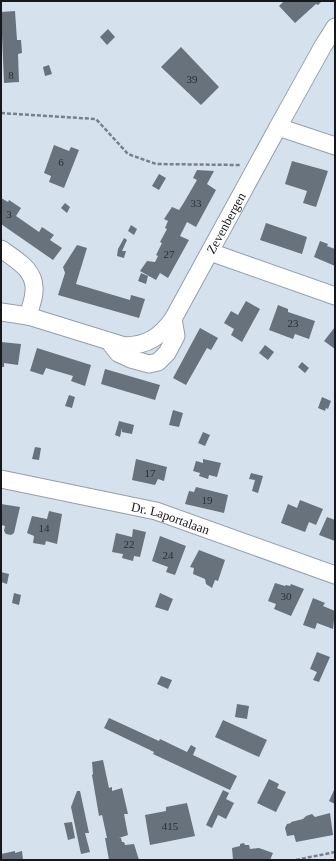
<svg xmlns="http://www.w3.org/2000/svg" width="336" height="861" viewBox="0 0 336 861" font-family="Georgia,serif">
<rect width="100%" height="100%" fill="#d6e1ee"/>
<g fill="#67727d">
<path d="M284,1H322L318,5L316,4L295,23L279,6Z"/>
<path d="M15,11L17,40H21L22,53L18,54L19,82L4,83L1,12Z"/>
<path d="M108,29L115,37L107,45L100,37Z"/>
<path d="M181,47L219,87L201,105L161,67Z"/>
<path d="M49,65L52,74L45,76L43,67Z"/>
<path d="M54,145L69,151L71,147L79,150L64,188L49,182L51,176L44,173Z"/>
<path d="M292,161L328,171L316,207L303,203L307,191L285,184Z"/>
<path d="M197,170L214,171L207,184L216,190L196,227L187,222L180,236L189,240L168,278L160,273L156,280L140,271L147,261L155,262L158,256L156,255L162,243L160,242L167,229L165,228L168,221L164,219L172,207L179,210L183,204L197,180L193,178Z"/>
<path d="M159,174L166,178L159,190L152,186Z"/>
<path d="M1,198L8,202L9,200L21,208L16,216L39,232L42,227L54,235L50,240L62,248L53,260L1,224Z"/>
<path d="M65,203L70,207L67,213L61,208Z"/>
<path d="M266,223L307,237L302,254L260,240Z"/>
<path d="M131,225L137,229L134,235L128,231Z"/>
<path d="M124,238L127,240L122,251H126L124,258L117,256L118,249Z"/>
<path d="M320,241L328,244L327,246L335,249V266L314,257Z"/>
<path d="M77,245L87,248L76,284L130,300L131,295L145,299L139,318L58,295L65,273L63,267Z"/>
<path d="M141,273L148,276L146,284L138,281Z"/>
<path d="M246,301L260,309L242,342L231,335L234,329L224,323L231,311L238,315Z"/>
<path d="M278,305L288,309V312L315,321L309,339L295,334L293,339L269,330Z"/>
<path d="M335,327V349L324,341Z"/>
<path d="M200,328L218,338L211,350L207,348L186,385L173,378Z"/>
<path d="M1,342L21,344L18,365L4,363V367H1Z"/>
<path d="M265,345L274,352L268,360L259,353Z"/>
<path d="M37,348L91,365L85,386L71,381L73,376L46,368L43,375L30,371Z"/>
<path d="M302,362L309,368L305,373L298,367Z"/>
<path d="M105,369L160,385L155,400L101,384Z"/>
<path d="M69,395L75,397L72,408L65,406Z"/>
<path d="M322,397L331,401L328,409L326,408L325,411L318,408Z"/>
<path d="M173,410L183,413L179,427L169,425Z"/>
<path d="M119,421L134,425L132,434L122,432V428L120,437L115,435Z"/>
<path d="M203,432L210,435L205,446L198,443Z"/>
<path d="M35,447L41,448L39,460L32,459Z"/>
<path d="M136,459L167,467L164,481L158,479L155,485L132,480Z"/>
<path d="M203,459L221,463L217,477L209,475L208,479L199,476L200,473L193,471L196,461L203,463Z"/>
<path d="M251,473L263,476L258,493L252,491L255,480L249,479Z"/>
<path d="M196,487L228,495L224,513L185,504L189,491L194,492Z"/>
<path d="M300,500L323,509L316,525L309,522L305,532L281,523L288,504L297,508Z"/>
<path d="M1,504L20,507L14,533L11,535L6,534L4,531L5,526L1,525Z"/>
<path d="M49,511L62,514L57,544L46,541L45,545L33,543L34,536L27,533L32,516L47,519Z"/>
<path d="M327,517L335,520V541L319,535Z"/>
<path d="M133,529L146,532L140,557L134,556L133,561L122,558L123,554L112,552L116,533L132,537Z"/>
<path d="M160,536L186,546L175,575L166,572L168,567L152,561Z"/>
<path d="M199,550L225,560L218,581L215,580L212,588L206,584L205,579L193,574L194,568L190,567Z"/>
<path d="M1,572L9,574L7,584L1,582Z"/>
<path d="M275,583L285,586L286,585L290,586L291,584L304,589L291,616L274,609L276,604L268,601Z"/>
<path d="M14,593L21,595L19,605L12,603Z"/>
<path d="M160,593L173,599L168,611L155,607Z"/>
<path d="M313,598L325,603L323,606L335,611L333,629L317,623L315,629L303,625Z"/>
<path d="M317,652L330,657L319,682L313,680L317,672L310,669Z"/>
<path d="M161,676L172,680L168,689L157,684Z"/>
<path d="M237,704L249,706L247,719L235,717Z"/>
<path d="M109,718L159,741L160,739L187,752L191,745L196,748L193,755L237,776L230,790L153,754L154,752L104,728Z"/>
<path d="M223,720L267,740L259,757L215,737Z"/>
<path d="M103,760L109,788L112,787V791L122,788L128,814H124L128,835L119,838H121L122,842H124L125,845L134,844L139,860H109L105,838H107L102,815L99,816L92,775L93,774L92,762Z"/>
<path d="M269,779L279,784L277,788L286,792L276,812L257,803Z"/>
<path d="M335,788V804L329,801Z"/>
<path d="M223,790L229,793L226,799L234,803L226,819L218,815L212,828L206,825Z"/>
<path d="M77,791H80L89,833H85L90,852L81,854L71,807Z"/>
<path d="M187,803L195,836L150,845L145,815L166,811V807Z"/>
<path d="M330,813L333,835L296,842L294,835L287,836L285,828L287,824L291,823V822L303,819L306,816L312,814L315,817Z"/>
<path d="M72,822L75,838L68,840L64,823Z"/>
<path d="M244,843L245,845H249L250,849L259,848L273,853L270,860H233L232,848L240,846V844Z"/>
<path d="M15,851V853L22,851L23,860H1V854Z"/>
</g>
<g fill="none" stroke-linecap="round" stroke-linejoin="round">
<defs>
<g id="minor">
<path d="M335,27L323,46L278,127L335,146"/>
<path d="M1,249C15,259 36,270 34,291C34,299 30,308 28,316"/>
<path d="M210,252L335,296"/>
<path id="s1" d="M1,312L28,316L125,346C148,345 160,337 173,319L278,127"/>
<path d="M111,344L118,353L131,359L149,364L158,362L167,353L176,336L173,319"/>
<path id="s2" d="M1,479L156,511L335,575"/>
</g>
</defs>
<use href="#minor" stroke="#939eab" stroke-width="19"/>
<g stroke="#788089" stroke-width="2.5" stroke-dasharray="4 2" stroke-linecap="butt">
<path d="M1,113L96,119L128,154L156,164L240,165"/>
<path d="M296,860L335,852"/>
</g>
<use href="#minor" stroke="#fff" stroke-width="17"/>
</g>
<g text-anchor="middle" stroke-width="4" stroke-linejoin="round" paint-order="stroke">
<g font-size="11" fill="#2a2f35">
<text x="11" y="79">8</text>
<text x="192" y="83">39</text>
<text x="61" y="166">6</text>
<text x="196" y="207">33</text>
<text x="9" y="218">3</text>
<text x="169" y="258">27</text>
<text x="293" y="327">23</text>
<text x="150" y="477">17</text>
<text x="207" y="504">19</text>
<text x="44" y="532">14</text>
<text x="129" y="548">22</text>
<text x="168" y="559">24</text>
<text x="286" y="600">30</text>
<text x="170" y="830">415</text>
</g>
<g font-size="13" fill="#15191d" stroke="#fff">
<text dy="5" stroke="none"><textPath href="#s1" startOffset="296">Zevenbergen</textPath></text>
<text dy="5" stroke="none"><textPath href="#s2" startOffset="174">Dr. Laportalaan</textPath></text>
</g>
</g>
<rect width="336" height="861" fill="none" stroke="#15191d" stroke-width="4"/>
</svg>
